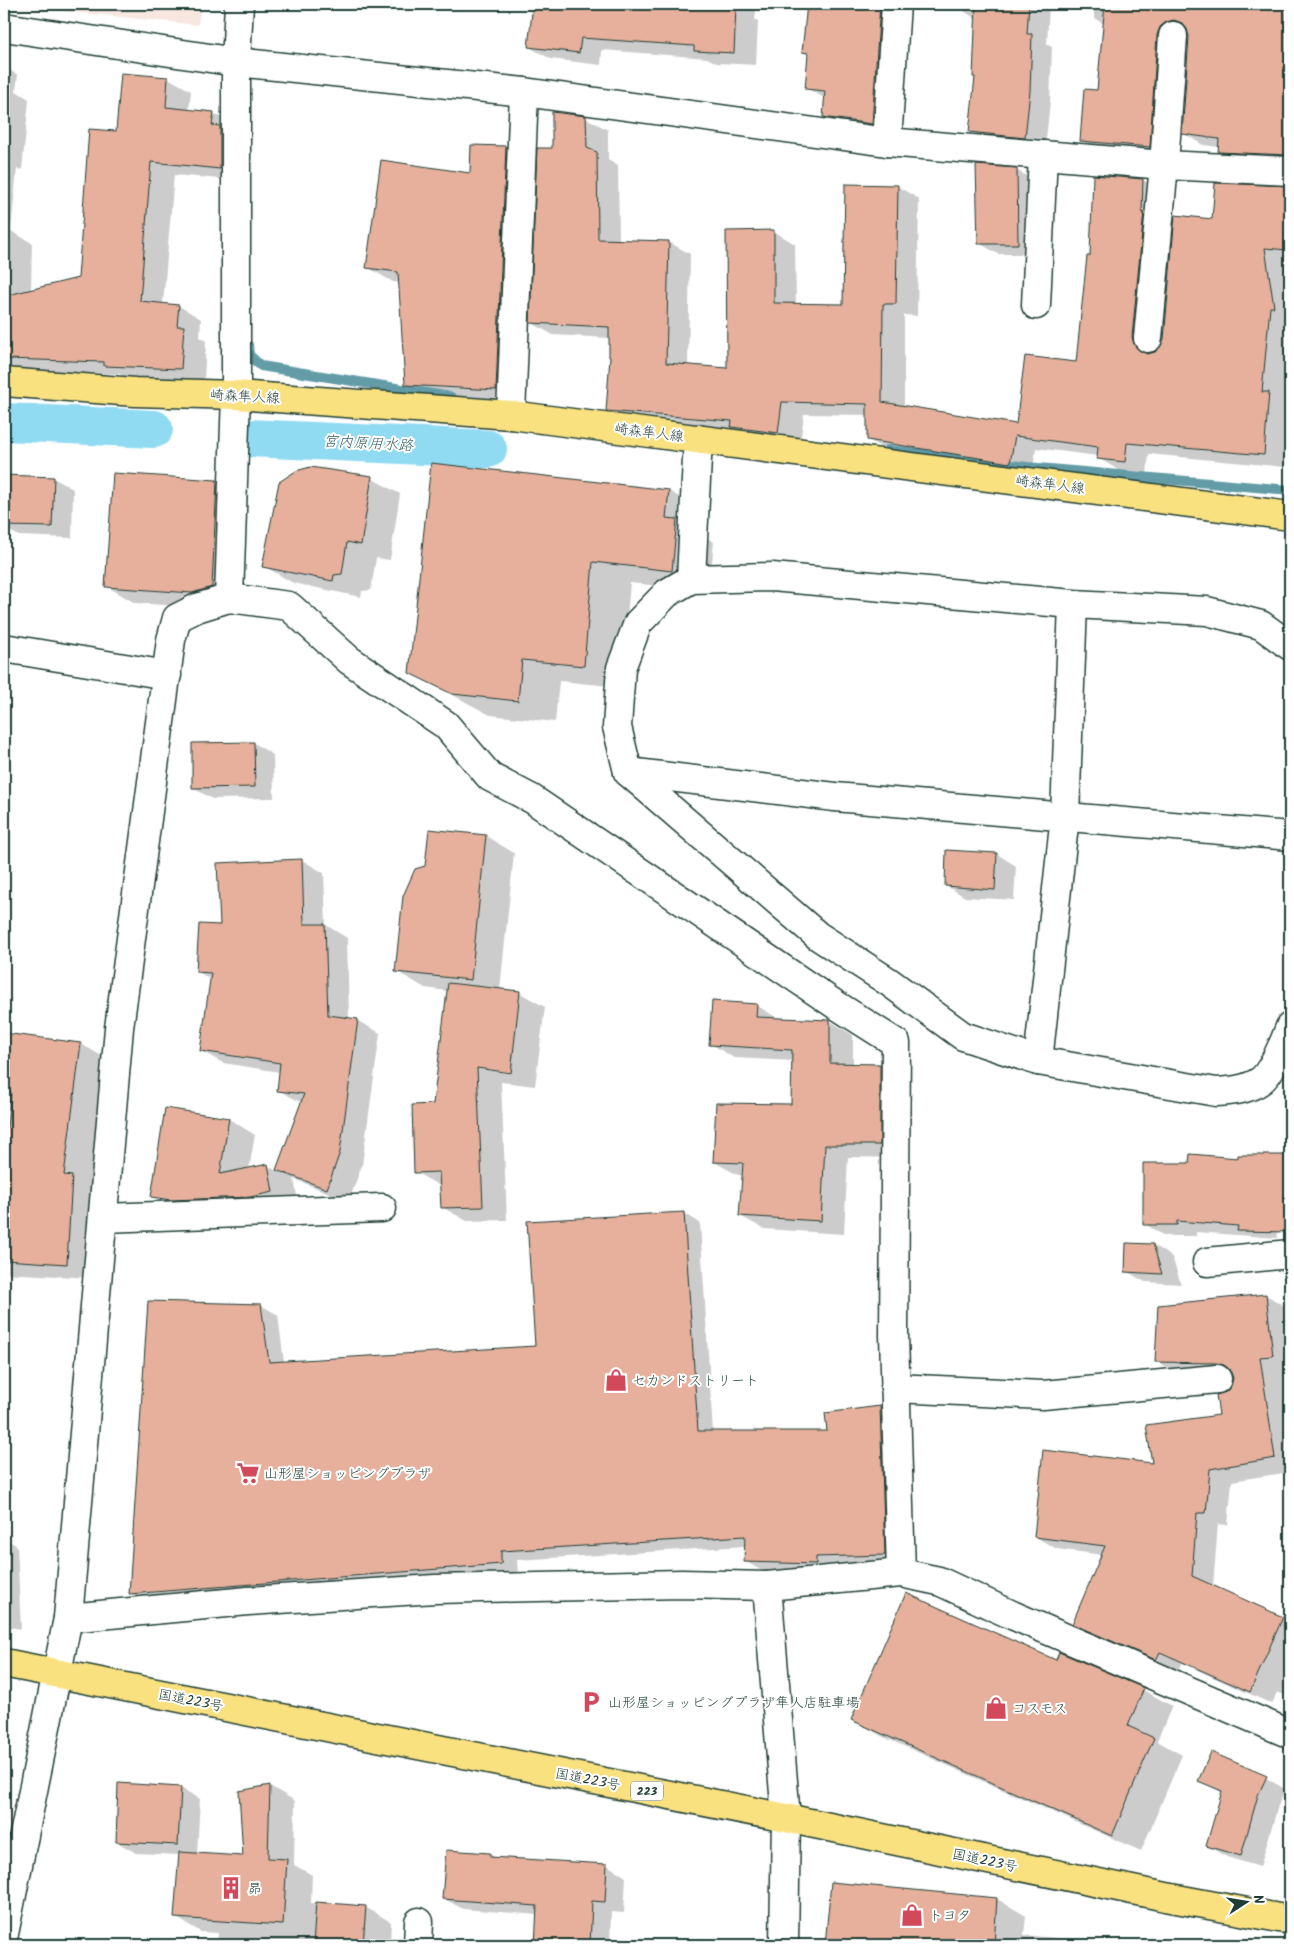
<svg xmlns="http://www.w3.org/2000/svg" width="1294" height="1949" viewBox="0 0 1294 1949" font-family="Kalam,'Klee One',sans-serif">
<rect width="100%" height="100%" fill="#fff"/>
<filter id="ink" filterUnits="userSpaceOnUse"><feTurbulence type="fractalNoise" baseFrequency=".02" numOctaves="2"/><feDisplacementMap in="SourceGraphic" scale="10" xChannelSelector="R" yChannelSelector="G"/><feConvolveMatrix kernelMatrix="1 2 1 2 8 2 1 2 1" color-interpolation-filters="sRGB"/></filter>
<g filter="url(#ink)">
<path fill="#f8e7e1" d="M4,4H201L198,25L4,5Z"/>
<g fill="#0003">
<path d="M534,4H757L755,19L758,21L756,65L717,63L707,58L602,50L601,65L551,59L529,47Z"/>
<path d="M808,4H904L892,135L844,128L824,117L826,99L806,88L809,55L803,52Z"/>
<path d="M964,4H1049L1047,44L1052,47L1050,103L1045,148L991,143L971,131L976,78L974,77L976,19L964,11Z"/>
<path d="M1094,4H1290V165L1239,163L1219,151V147L1203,145L1183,133L1189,33L1180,39L1169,158L1101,152L1081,140L1098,91L1104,24L1094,18Z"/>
<path d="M4,67L18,75L16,91L29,99L22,170L17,169L11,231L32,243L31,291L79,279L117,133L122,74L168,78L191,91L189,110L213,113L236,126L243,181L174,175L163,304L179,306L201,319L200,337L206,341L204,382L128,379L120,374L28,372L4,382Z"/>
<path d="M553,113L586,118L608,130V160L618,166L619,240L669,242L690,254L688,366L728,369L773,231L795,244L796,305H844L897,186L919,199L917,316L904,315V407L1017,426L1077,364L1091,257L1143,180L1164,193L1155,354L1162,347L1213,220L1216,184L1290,187V409L1285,467L1149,454L1147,474L1120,471L1098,458V456L1036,448L1032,475L890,452L868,440V415L804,414L800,445L630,423L608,410L612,357L610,338L553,335L532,323L553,149Z"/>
<path d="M506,148L531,162L521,404L431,399L406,384L400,283L393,282L367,267L471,174Z"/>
<path d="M1016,170L1036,181L1037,254H998L979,243Z"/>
<path d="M114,474L217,482L246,498L222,609L135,603L106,586Z"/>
<path d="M4,477L53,478L73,489L72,538L19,536L4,528Z"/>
<path d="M371,478L400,494L390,560L376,558L371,590L362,591L361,597L293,583L264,566Z"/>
<path d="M669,491L706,513L703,536L714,542L709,591L630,583L621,687L559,681L555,722L490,715L410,672Z"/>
<path d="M254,743L273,755L274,798L213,799L193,788Z"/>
<path d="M486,836L514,853L500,990L520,993L545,1007L535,1086L501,1082L507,1220L467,1221L442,1207L440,1186L415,1172L434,1106L448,991L425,988L396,971L426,867Z"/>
<path d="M997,854L1016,866L1014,900L965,897L946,886Z"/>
<path d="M302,860L324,873L326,925L347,938L349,1019L358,1021L380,1033L362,1165L349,1201L294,1179L299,1207L178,1211L152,1196L229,1119L255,1135L249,1169L268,1166L277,1171L302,1103L278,1090L280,1072L223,1063L201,1051L211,980L197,971L221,926Z"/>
<path d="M756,1005L779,1019L830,1021L853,1035V1065H880L903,1078V1158L848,1157L844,1234L764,1229L740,1216L743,1175H738L714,1162L792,1105L793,1061L734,1058L711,1044Z"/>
<path d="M4,1034L81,1044L107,1059L90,1187L98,1192L93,1278L4,1273Z"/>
<path d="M1271,1172L1278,1238L1196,1232V1236H1164L1145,1224Z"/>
<path d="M684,1213L700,1223L713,1433L829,1432L827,1414L880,1408L897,1417L901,1564L832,1573L762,1571L745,1561L746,1546L517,1560L518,1573L147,1603L131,1594L261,1305L278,1315L284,1362L536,1347Z"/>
<path d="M1153,1245L1172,1257L1181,1284L1145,1282L1126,1271Z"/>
<path d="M1266,1295L1288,1308L1290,1329V1406H1286L1290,1431V1472L1232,1481L1228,1525L1218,1524L1213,1587L1290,1621V1697L1277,1692L1272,1704L1182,1663L1178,1671L1095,1636L1073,1623L1103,1555L1057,1549L1035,1537L1154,1464L1221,1416L1226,1393L1232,1387L1233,1375L1178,1374L1156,1361Z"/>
<path d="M4,1538L17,1546L21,1629L4,1626Z"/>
<path d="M1057,1661L1143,1690L1172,1706L1157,1741L1182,1755L1141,1851L881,1736L853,1719Z"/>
<path d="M1266,1778L1285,1789L1278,1806L1260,1867L1227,1857L1207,1846L1223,1793L1199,1780Z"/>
<path d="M270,1786L295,1801L294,1865L312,1875L311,1903L365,1907L391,1922L390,1945H217L218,1933L201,1932L175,1917L180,1855L136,1853L117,1842L181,1788L200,1799L197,1854L244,1858Z"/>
<path d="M490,1854L497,1859L607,1865L626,1877L624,1913L611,1912L610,1945H537L538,1915L463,1909L443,1898Z"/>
<path d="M832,1884L997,1899L1026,1916L1024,1935L1129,1945H826Z"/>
</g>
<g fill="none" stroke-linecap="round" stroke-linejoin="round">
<g stroke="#639ca6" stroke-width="10">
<path d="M248,345L249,355L261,366L451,397"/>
<path d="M888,450L1027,467L1290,490"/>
</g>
<g stroke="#91dbf2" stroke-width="38">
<path d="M4,422L154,429"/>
<path d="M248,438L488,449"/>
</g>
</g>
<g fill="#e6b09c" stroke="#1f3d34">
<path d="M533,4H685L736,7L734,53L694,51V46L581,38L579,53L528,47Z"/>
<path d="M807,4H880L872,124L823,117L825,91L805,89L808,53L802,52Z"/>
<path d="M976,4H1029L1027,34H1032L1030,91L1025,138L969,132L975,77H973Z"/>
<path d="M1105,4H1290V155L1218,152L1219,139L1182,134L1189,37L1187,29L1182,23L1174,20L1166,22L1160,27L1157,35L1150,147L1080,141L1084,89L1097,90Z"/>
<path d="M121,73L168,77L166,107L214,112L212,125L220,126V169L151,162L140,301L179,305L177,326H184L181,369L104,366V362L4,359V296L78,278L89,129L116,131Z"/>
<path d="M552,112L586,116L587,148L597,152L598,239L669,241L666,363L727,368L726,231L774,230V303L843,304L845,184L898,185L896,304H883L882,402L1016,424L1025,356L1076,362L1087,256H1090L1093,175L1143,179L1142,212H1144L1132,337L1134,344L1139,350L1147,354L1155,352L1160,347L1164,339L1175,215L1212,219L1215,183L1290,186L1287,250L1265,248L1274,307H1270L1262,392H1269L1264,455L1127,443L1125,462L1097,459L1098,447L1015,436L1010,463L867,440V404L782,402L778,433L731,427L732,421L606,411L610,357H609V327L530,323L537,148H552Z"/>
<path d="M471,145L506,146L496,390L405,385L398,272L366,268L381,160L470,173Z"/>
<path d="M976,165L1017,168L1018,244H978Z"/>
<path d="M431,463L669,490L666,518L677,519L672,571L593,562L584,666L522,660L518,701L452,694L409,673Z"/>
<path d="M310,467L372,476L361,545L347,542L342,574L334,575L333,581L262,567L279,482L296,471Z"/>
<path d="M113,473L217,480L212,587L192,593L105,587Z"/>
<path d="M4,475L54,477L52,527L4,526Z"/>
<path d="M254,742L255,787L192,788V743Z"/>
<path d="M429,829L486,835L471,980L395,972L403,896L415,869L425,866Z"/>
<path d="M946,850L997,853L995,890L945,886Z"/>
<path d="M302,859L304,924H325L328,1015L358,1019L340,1152L327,1189L276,1170L304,1094L277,1091L280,1063L200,1051L211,973L196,972L199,924L220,925L217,863Z"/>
<path d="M448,983L520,991L511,1073L477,1068L483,1207L441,1208L439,1172L414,1173L412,1105L433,1104Z"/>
<path d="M712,1001L757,1004L756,1017L830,1020V1063L880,1064V1145H825L821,1221L739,1216L743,1163L713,1162L716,1103L791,1104L792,1050L709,1045Z"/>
<path d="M4,1033L81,1043L64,1175L72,1176L67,1264L4,1260V1153L11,1092H4Z"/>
<path d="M165,1108L229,1118L220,1174L268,1164L273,1192L250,1197L171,1200L151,1197Z"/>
<path d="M1190,1154L1238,1158V1155H1290V1232L1237,1231L1238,1226L1177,1221V1225H1143V1163H1189Z"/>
<path d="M684,1212L698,1431H827L825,1413L880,1406L885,1555L816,1557V1564L744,1562L745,1536L501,1551V1564L129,1594L148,1301L261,1304L269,1362L535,1346L527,1221Z"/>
<path d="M1126,1243L1153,1244L1162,1274L1125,1272Z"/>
<path d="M1266,1294L1273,1356L1260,1357L1275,1458L1210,1469L1206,1513H1197L1192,1576L1283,1617L1250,1692L1160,1652L1156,1660L1072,1624L1105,1546L1034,1537L1043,1450L1152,1463L1146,1425L1219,1415L1216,1395L1226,1392L1231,1386L1233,1378L1230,1370L1224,1365L1216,1363L1155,1362L1158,1305Z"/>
<path d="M906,1593L1056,1660L1059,1652L1144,1688L1128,1726L1154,1738L1112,1836L851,1720Z"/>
<path d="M1211,1752L1267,1776L1258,1795L1241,1856L1206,1846L1222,1791L1198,1781Z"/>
<path d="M118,1783L181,1787L178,1845L116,1842Z"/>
<path d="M270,1785L268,1858L287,1859L283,1925L174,1918L179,1852L243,1856L239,1791Z"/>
<path d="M446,1850L490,1853V1857L607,1864L605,1902L592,1901L590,1945H535L537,1906L442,1899Z"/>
<path d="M831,1882L997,1898L994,1945H825Z"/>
<path d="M316,1902L366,1906L363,1945H313Z"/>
</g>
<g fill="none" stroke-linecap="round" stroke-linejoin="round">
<defs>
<g id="minor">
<path d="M4,27L236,62L524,92L887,142L1164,165L1290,171"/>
<path d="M887,142L896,4"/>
<path d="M1036,305L1043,155"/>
<path d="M1148,338L1164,165L1173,36"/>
<path d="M511,415L524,92"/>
<path d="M691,579L698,439"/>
<path d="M229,598L289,606L349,660L446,725L490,777L532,799L833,1003L896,1043L894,1335L901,1573"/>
<path d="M1290,646L1261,625L1207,611L1073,604L772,577L691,579L667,593L638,623L621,668L617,727L628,772L818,936L889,982L963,1036L1038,1061L1216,1092C1231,1091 1247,1090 1260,1081C1271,1074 1285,1041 1290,1027"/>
<path d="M4,648L167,675"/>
<path d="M628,772L835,797L1290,836"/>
<path d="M1038,1061L1065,816L1073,604"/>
<path d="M103,1218L382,1208"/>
<path d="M1207,1262L1290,1254"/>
<path d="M895,1388L1043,1395L1217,1379"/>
<path d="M767,1586L786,1818L784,1945"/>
<path d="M68,1618L248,1601L435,1589L682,1584L767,1586L901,1573L939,1581L1012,1615L1290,1734"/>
<path d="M4,1934L68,1618L119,1028L171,640L177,618L197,608L229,598L236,395V62L239,4"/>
<path d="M418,1945L419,1922"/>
</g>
<path id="major" d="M4,382L135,392L236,395L511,415L1290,516"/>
<path id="highway" d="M4,1663L786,1818L1166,1897L1290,1920"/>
</defs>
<use href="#minor" stroke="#1f3d34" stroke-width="31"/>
<use href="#major" stroke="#1f3d34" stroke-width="31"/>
<use href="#highway" stroke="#1f3d34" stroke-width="31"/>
<use href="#minor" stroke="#fff" stroke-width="28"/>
<use href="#major" stroke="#fae180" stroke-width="28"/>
<use href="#highway" stroke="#fae180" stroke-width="28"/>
</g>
</g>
<defs>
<symbol id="shop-bare" viewBox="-9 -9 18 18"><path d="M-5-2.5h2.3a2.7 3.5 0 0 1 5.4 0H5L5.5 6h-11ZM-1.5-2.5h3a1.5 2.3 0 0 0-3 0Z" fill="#d1495b" stroke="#fff" stroke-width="2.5" paint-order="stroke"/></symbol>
<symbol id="supermarket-bare" viewBox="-9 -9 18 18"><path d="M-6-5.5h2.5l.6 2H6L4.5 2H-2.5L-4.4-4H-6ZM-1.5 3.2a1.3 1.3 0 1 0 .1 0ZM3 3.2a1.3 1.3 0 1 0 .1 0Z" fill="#d1495b" stroke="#fff" stroke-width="2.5" paint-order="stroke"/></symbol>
<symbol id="parking-bare" viewBox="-9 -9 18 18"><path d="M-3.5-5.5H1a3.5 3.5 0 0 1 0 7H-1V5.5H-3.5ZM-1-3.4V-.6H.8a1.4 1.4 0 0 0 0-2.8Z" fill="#d1495b" stroke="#fff" stroke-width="2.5" paint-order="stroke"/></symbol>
<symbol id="building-bare" viewBox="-9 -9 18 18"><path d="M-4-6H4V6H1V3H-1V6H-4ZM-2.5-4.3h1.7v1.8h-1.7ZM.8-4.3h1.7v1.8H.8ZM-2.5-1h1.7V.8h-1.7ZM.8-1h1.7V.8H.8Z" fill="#d1495b" stroke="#fff" stroke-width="2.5" paint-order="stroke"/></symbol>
</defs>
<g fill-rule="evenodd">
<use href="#shop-bare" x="600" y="1364" width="32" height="32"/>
<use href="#supermarket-bare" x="232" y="1457" width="32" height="32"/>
<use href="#parking-bare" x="575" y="1686" width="32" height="32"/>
<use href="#shop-bare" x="980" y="1692" width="32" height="32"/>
<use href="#building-bare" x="215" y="1872" width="32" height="32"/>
<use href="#shop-bare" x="896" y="1899" width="32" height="32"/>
</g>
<g text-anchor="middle" stroke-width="4" stroke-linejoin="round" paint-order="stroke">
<rect fill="#fff" stroke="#627771" stroke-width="1" x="631" y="1781.5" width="32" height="19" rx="4"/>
<g font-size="12" font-weight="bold" fill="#1f3d34">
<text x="647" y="1795">223</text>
</g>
<g font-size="14" fill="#1f3d34" stroke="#fff">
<text transform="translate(245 396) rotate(3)" y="5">崎森隼人線</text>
<text transform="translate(649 432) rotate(7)" y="5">崎森隼人線</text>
<text transform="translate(1050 484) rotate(7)" y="5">崎森隼人線</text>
<text transform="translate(191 1700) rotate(11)" y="5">国道223号</text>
<text transform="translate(588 1779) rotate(11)" y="5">国道223号</text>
<text transform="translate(985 1860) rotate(12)" y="5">国道223号</text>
</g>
<g font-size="14" fill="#1f3d34" stroke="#fff" text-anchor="start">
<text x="632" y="1385">セカンドストリート</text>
<text x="264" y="1478">山形屋ショッピングプラザ</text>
<text x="608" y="1707">山形屋ショッピングプラザ隼人店駐車場</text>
<text x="1012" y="1713">コスモス</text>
<text x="248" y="1893">昴</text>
<text x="929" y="1920">トヨタ</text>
</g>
<g font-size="15" font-style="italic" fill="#3c6464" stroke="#fff">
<text transform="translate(368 443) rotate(3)" y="5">宮内原用水路</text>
</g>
</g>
<rect width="1294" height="1949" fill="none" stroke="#fff" stroke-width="20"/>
<rect x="10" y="10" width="1274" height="1929" fill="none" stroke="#1f3d34" stroke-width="2" filter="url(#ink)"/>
<g transform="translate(1246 1902) rotate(78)" stroke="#ffffff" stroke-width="4" paint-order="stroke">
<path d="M0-4L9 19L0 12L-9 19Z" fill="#1f3d34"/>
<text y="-8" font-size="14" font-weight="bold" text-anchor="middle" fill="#1f3d34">N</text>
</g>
</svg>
